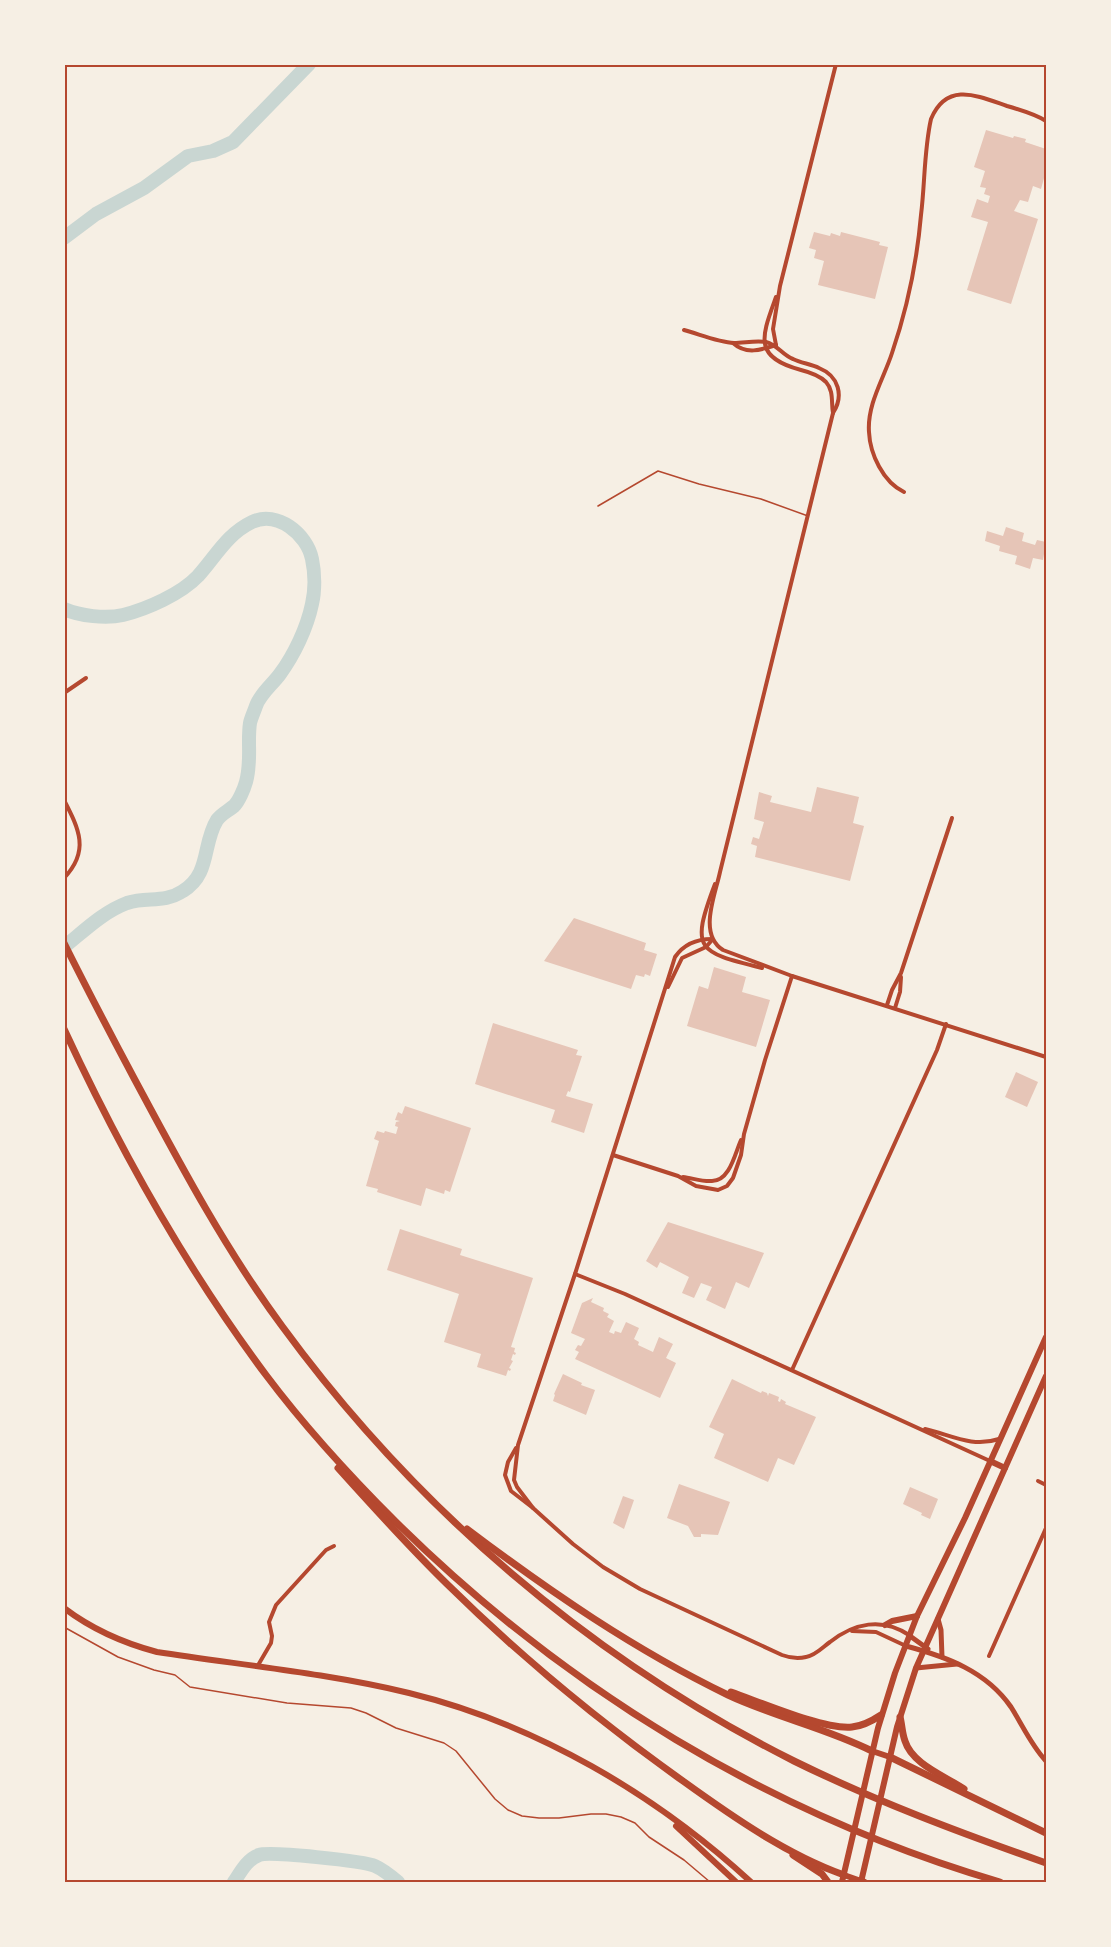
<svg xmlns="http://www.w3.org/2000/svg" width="1111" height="1947" viewBox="0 0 1111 1947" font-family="Inter,sans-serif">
<rect width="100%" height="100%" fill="#f6efe4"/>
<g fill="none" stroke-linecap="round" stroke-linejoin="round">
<g stroke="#c9d6d2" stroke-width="14">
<path d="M64,238L96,214L144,188L188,156L213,151L233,142L309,64"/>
<path d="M64,609C80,616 106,619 123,615C147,609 181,594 198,576C216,556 227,534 252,522C277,510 307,534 312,559C315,573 315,591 312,604C307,628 294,655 280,674C272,685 260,694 256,706C254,712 251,718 250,723C247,743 252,760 246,782C244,789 239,801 234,806C228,811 221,814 217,820C202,844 211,874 183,891C163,904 148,896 127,903C103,912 84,931 64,947"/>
<path d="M234,1882C240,1873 247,1859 259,1855C269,1851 364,1861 375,1866C384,1870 391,1876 398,1882"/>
</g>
</g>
<g fill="#e6c5b7">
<path d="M986,130L1013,138L1014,136L1026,139L1025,142L1046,149V171L1041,189L1033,186L1028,202L1020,200L1014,211L1038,219L1011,304L967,290L988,222L971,217L977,199L988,203L990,196L984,194L986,188L980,187L985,171L974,167Z"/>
<path d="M814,232L830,236L831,233L840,236L841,232L880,242L879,245L888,247L875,299L818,285L824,261L814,258L816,250L809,248Z"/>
<path d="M1006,527L1024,533L1022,541L1035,545L1037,540L1046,542L1043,560L1033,558L1030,569L1015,564L1017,556L999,551L1000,546L985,541L987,531L1003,536Z"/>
<path d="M817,787L859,797L853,823L864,826L850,881L755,857L757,846L751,844L753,837L759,839L764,822L754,819L759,792L772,796L770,802L811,812Z"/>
<path d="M574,918L646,943L644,950L657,954L650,976L645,974L644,977L636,975L631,989L544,961Z"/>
<path d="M714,967L746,977L742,992L770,1000L756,1047L687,1026L699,986L708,989Z"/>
<path d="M493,1023L578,1050L576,1055L582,1056L570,1092L568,1091L566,1096L593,1104L584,1133L551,1122L555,1110L475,1084Z"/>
<path d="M1016,1072L1038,1082L1027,1107L1005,1097Z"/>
<path d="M405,1106L471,1128L450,1192L445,1190L444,1194L426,1188L421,1206L377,1192L378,1189L366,1186L379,1141L374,1139L377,1131L384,1133L385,1131L396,1134L398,1127L395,1126L396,1122L400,1121L395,1120L398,1112L402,1114Z"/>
<path d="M668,1222L764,1253L749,1288L736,1282L725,1309L706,1300L712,1287L701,1283L694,1298L682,1293L689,1277L660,1262L657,1268L646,1261Z"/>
<path d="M400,1229L462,1249L460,1255L533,1278L511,1347L515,1348L514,1352L516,1353L515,1355L513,1354L511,1360L513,1361L509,1368L511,1369L510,1371L508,1370L506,1376L477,1367L481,1354L444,1342L459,1294L387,1270Z"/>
<path d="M593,1298L591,1302L604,1308L603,1311L609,1314L607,1317L614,1321L609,1332L614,1334L615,1331L621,1333L626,1322L639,1328L634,1339L639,1342L638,1345L653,1352L659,1337L673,1344L666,1358L676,1363L660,1398L575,1359L579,1352L575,1350L578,1345L581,1346L585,1339L571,1333L582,1303Z"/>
<path d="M563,1374L582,1383L581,1385L595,1390L586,1415L553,1401L555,1395L554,1394Z"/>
<path d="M732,1379L761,1393L762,1391L767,1393L768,1396L769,1393L779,1397L778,1401L780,1402L781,1399L786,1402L785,1404L816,1417L794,1465L778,1458L768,1482L714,1458L724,1434L709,1427Z"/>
<path d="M679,1484L730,1502L718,1535L701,1534V1537H694L688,1526L667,1518Z"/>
<path d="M910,1487L938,1499L930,1519L921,1515L922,1513L903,1504Z"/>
<path d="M623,1496L634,1500L624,1529L613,1523Z"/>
</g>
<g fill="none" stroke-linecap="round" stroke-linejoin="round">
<path stroke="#b5482f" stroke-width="1.5" d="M64,1627L118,1657L154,1670L175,1675L190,1687L287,1703L351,1708L366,1713L396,1728L444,1743L456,1751L495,1799L508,1810L522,1816L539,1818H559L591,1814H606L621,1817L635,1823L649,1837L684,1860L710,1882"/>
<path stroke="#b5482f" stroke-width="1.5" d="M598,506L658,471L699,484L761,499L808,516"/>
<g stroke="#b5482f" stroke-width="4">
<path d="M776,297C762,336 752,357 801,370C809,372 820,376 826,382C834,391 831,402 833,413"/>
<path d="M684,330C699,334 718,342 734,343C744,343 756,340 766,342C778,345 782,355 793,359C801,363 811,364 819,368C839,376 844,396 833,413L720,872C715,896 698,934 723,950L792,976L1046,1057"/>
<path d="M733,343C746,355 761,350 776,345"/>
<path d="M776,345L773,329L780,286L836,64"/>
<path d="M904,492C883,482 870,454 869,432C867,404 884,378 892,353C907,309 917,261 921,215C925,183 924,150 931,119C947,81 978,96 1007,106C1021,110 1035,114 1046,121"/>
<path d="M64,693L86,678"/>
<path d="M64,800C79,829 90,851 64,878"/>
<path d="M715,884C690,950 697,952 762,968"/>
<path d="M668,987L682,958L706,947L712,940"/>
<path d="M887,1005L892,990L901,973L952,818"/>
<path d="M895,1008L900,992L901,977"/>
<path d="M613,1155L678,1176L696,1186L718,1190L727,1186L733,1178L741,1155L744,1134L765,1060L792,976"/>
<path d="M683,1177C692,1178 703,1182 712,1181C730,1181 735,1153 741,1140"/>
<path d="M575,1274L625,1294L990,1461"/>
<path d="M792,1370L937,1050L946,1024"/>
<path d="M925,1429C951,1435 972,1448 999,1439"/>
<path d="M516,1448L508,1462L505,1475L511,1491L533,1508L573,1544L603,1567L640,1589L782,1655C790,1658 798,1659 806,1657C815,1656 823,1647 830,1642C854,1623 882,1617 909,1635"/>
<path d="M1038,1481L1046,1485"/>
<path d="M533,1508L517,1487L514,1480L518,1445L575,1274L675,957C684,944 697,939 712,939"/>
<path d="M852,1631L876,1632L906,1646"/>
<path d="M989,1656L1046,1528"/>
<path d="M257,1667L271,1643L272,1636L269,1622L276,1605L326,1550L334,1546"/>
</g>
<g stroke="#b5482f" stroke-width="5">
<path d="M938,1619L941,1630L942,1657"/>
<path d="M910,1636L928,1649"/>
<path d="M906,1646C947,1657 986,1671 1011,1707C1023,1726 1031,1745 1046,1761"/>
<path d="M916,1668L957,1664"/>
</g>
<g stroke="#b5482f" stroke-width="6">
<path d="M990,1461L1005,1468"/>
<path d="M64,1608C93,1630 123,1643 157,1652C241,1665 326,1673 409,1693C536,1724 655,1794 751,1882"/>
<path d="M885,1625L892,1621L917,1616"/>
<path d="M872,1751L890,1757"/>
<path d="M676,1826L736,1882"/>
<path d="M844,1875L861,1881"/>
<path d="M842,1882L878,1728L895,1673L917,1616L965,1518L1046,1337"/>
<path d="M861,1882L897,1727L916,1668L1046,1376"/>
</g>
<g stroke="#b5482f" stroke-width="7">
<path d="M64,943C87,989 111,1035 135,1080C180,1164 225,1249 282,1326C416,1509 591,1659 794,1761C875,1801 961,1833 1046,1863"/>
<path d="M64,1029C120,1150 186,1268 266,1375C305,1427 350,1476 396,1522C565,1689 771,1815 1000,1882"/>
<path d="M338,1468C374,1508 409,1547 447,1584C520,1656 600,1722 683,1781C733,1817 786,1854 844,1875"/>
<path d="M467,1529C549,1591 635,1650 728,1695C775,1717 826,1728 872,1751"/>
<path d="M731,1692C760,1702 824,1730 852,1727C863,1726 872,1721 881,1715"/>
<path d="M900,1717C902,1724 902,1733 905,1741C912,1764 945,1776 964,1789"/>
<path d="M890,1757L1046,1833"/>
<path d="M793,1855L822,1874L828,1882"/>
<path d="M861,1881L864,1882"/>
</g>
</g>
<rect width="1111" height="1947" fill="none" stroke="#f6efe4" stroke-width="132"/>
<rect x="66" y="66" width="979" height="1815" fill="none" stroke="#b5482f" stroke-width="2"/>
</svg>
